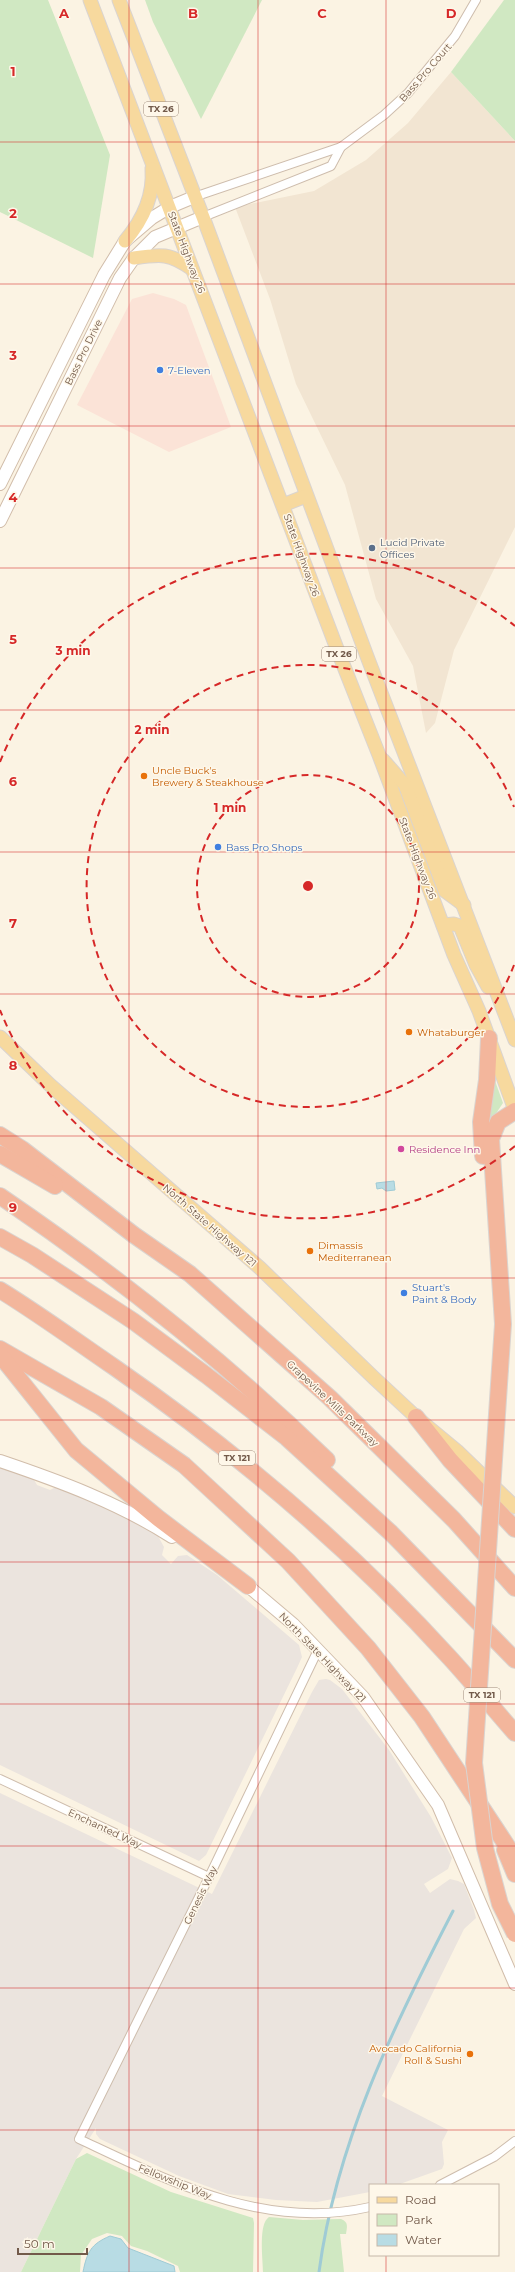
<svg xmlns="http://www.w3.org/2000/svg" width="515" height="2272" viewBox="0 0 515 2272" font-family="Montserrat,sans-serif">
<rect width="100%" height="100%" fill="#fbf3e3"/>
<path fill="#f2e5d2" d="M451,72L515,141V527L454,650L435,723L426,733L413,666L376,599L345,485L296,384L270,299L235,207L314,191L366,160L408,123Z"/>
<path fill="#fbe3d7" d="M153,293L174,299L186,305L231,427L169,452L77,405L132,299Z"/>
<g fill="#ebe4de">
<path d="M0,1465L33,1478L37,1485L50,1490L56,1487L62,1488L110,1509L158,1536L164,1547L162,1555L171,1564L178,1556L187,1555L217,1575L299,1645L302,1657L297,1668L206,1855L199,1861L0,1765Z"/>
<path d="M326,1679L330,1680L342,1689L389,1750L431,1817L452,1858L448,1869L424,1884L430,1893L450,1879L458,1881L464,1884L474,1910L476,1918L464,1929L382,2096L448,2130L442,2142L444,2164L442,2169L397,2185H370V2192L317,2202L276,2200L228,2194L179,2176L100,2139L96,2134V2128L76,2159L21,2272H0V1793L212,1894L312,1692L319,1680Z"/>
</g>
<g fill="#d0e8c2">
<path d="M0,0H48L110,155L93,258L0,212Z"/>
<path d="M145,0H262L201,119L153,22Z"/>
<path d="M504,0H515V141L451,72Z"/>
<path d="M494,1078L503,1103L489,1124Z"/>
<path d="M87,2153L171,2192L253,2218L254,2223L253,2272H180L178,2266L147,2251L131,2246L122,2236L107,2233L92,2239L81,2255L80,2272H21L76,2159Z"/>
<path d="M269,2217L303,2220L341,2219C349,2222 347,2227 346,2234H340L344,2272H263C263,2259 258,2224 269,2217Z"/>
</g>
<g fill="#b8dce4" stroke="#9fcbd5">
<path d="M394,1181L395,1190L386,1191L382,1188L377,1189L376,1183Z"/>
<path d="M110,2236L121,2239L128,2248L174,2266L175,2272H83C87,2252 91,2244 110,2236Z"/>
</g>
<g fill="none" stroke-linecap="round" stroke-linejoin="round">
<path stroke="#9fcbd5" stroke-width="3" d="M319,2272C336,2143 394,2025 453,1911"/>
<defs>
<g id="minor">
<path d="M194,197L341,147L384,115L408,93L455,36L476,0"/>
<path d="M203,217L331,166L341,147"/>
<path d="M318,1650L209,1877L79,2139C171,2182 265,2231 370,2207"/>
<path d="M0,1779L209,1877"/>
<path d="M440,2185L494,2157L515,2141"/>
</g>
<g id="secondary">
<path d="M0,484L104,275L125,241L152,218L170,207L194,197"/>
<path d="M0,521L120,278L134,258L155,237L203,217"/>
<path d="M0,1461C59,1481 119,1503 172,1537"/>
<path d="M242,1581L293,1624L363,1697L438,1805L515,1984"/>
</g>
<g id="primary">
<path d="M90,0L339,654L379,755L454,955L479,1011L515,1110"/>
<path d="M119,0L203,217L368,659L515,1040"/>
<path d="M125,241C142,221 154,196 152,169"/>
<path d="M134,258C161,254 170,253 192,269"/>
<path d="M283,505L306,496"/>
<path d="M383,760L405,785L445,891L464,905"/>
<path d="M443,925L454,924L460,926L476,965L488,987"/>
<path d="M0,1037L50,1085L260,1268L374,1378L416,1417L457,1451L515,1507"/>
</g>
<g id="motorway">
<path d="M0,1135L22,1149L134,1235L190,1274L330,1398L454,1520L515,1588"/>
<path d="M0,1154L55,1186"/>
<path d="M483,1156L481,1122L487,1080L489,1038"/>
<path d="M0,1196C116,1275 226,1362 327,1460"/>
<path d="M0,1237L32,1255L133,1321L206,1375L287,1438L391,1533L515,1660"/>
<path d="M0,1290C39,1314 76,1341 114,1367C235,1451 350,1548 450,1658C472,1682 493,1708 515,1733"/>
<path d="M0,1349L101,1407L184,1465L288,1561L368,1648L422,1717L515,1858"/>
<path d="M0,1355L76,1450L158,1518L248,1586"/>
<path d="M500,1369L503,1324L491,1139L498,1122L515,1111"/>
<path d="M416,1417L450,1460L515,1529"/>
<path d="M505,1850L515,1874"/>
</g>
</defs>
<use href="#minor" stroke="#cebdad" stroke-width="10"/>
<use href="#secondary" stroke="#d1bdaa" stroke-width="14"/>
<use href="#primary" stroke="#dad4d0" stroke-width="15"/>
<use href="#motorway" stroke="#dad4d0" stroke-width="18"/>
<use href="#minor" stroke="#fff" stroke-width="8"/>
<use href="#secondary" stroke="#fff" stroke-width="12"/>
<use href="#primary" stroke="#f7d99e" stroke-width="13"/>
<use href="#motorway" stroke="#f3b69c" stroke-width="16"/>
<defs>
<path id="motorway-bridge" d="M500,1369L474,1763L485,1848L500,1904L515,1934"/>
</defs>
<use href="#motorway-bridge" stroke="#dad4d0" stroke-width="18" stroke-linecap="butt"/>
<use href="#motorway-bridge" stroke="#f3b69c" stroke-width="16"/>
</g>
<path fill="none" stroke="#d62828" stroke-width="1" stroke-opacity="0.55" d="M129,0V2272M258,0V2272M386,0V2185M0,142H515M0,284H515M0,426H515M0,568H515M0,710H515M0,852H515M0,994H515M0,1136H515M0,1278H515M0,1420H515M0,1562H515M0,1704H515M0,1846H515M0,1988H515M0,2130H515M386,2255V2272"/>
<g fill="none" stroke="#d62828" stroke-width="2" stroke-dasharray="7 5">
<circle cx="308" cy="886" r="111"/>
<path d="M514 965A221 221 0 1 1 514 807"/>
<path d="M515 1146A332 332 0 0 1 0 1010M0 762A332 332 0 0 1 515 626"/>
</g>
<g fill="#3f7fe0" stroke="#fef7e9" stroke-width="1.5">
<circle cx="160" cy="370" r="4"/>
<circle cx="218" cy="847" r="4"/>
<circle cx="404" cy="1293" r="4"/>
</g>
<circle fill="#5c6f8a" stroke="#fef7e9" stroke-width="1.5" cx="372" cy="548" r="4"/>
<g fill="#e8710a" stroke="#fef7e9" stroke-width="1.5">
<circle cx="144" cy="776" r="4"/>
<circle cx="409" cy="1032" r="4"/>
<circle cx="310" cy="1251" r="4"/>
<circle cx="470" cy="2054" r="4"/>
</g>
<circle fill="#d1479c" stroke="#fef7e9" stroke-width="1.5" cx="401" cy="1149" r="4"/>
<g text-anchor="middle" stroke-width="3" stroke-linejoin="round" paint-order="stroke">
<g fill="#fef7e9" stroke="#9c897a" stroke-width="1">
<rect x="144" y="102" width="34" height="14" rx="3"/>
<rect x="322" y="647" width="34" height="14" rx="3"/>
<rect x="219" y="1451" width="36" height="14" rx="3"/>
<rect x="464" y="1688" width="36" height="14" rx="3"/>
</g>
<g font-size="9" font-weight="bold" fill="#725a4a">
<text x="161" y="112">TX 26</text>
<text x="339" y="657">TX 26</text>
<text x="237" y="1461">TX 121</text>
<text x="482" y="1698">TX 121</text>
</g>
<g font-size="10" fill="#725a4a" stroke="#fef7e9">
<text transform="translate(425 72) rotate(-49)" y="4">Bass Pro Court</text>
<text transform="translate(187 252) rotate(69)" y="4">State Highway 26</text>
<text transform="translate(83 352) rotate(-64)" y="4">Bass Pro Drive</text>
<text transform="translate(302 555) rotate(70)" y="4">State Highway 26</text>
<text transform="translate(418 858) rotate(69)" y="4">State Highway 26</text>
<text transform="translate(210 1225) rotate(41)" y="4">North State Highway 121</text>
<text transform="translate(333 1403) rotate(43)" y="4">Grapevine Mills Parkway</text>
<text transform="translate(323 1657) rotate(46)" y="4">North State Highway 121</text>
<text transform="translate(105 1828) rotate(25)" y="4">Enchanted Way</text>
<text transform="translate(200 1895) rotate(-64)" y="4">Genesis Way</text>
<text transform="translate(175 2181) rotate(22)" y="4">Fellowship Way</text>
</g>
<g font-size="10" fill="#366cbe" stroke="#fef7e9" text-anchor="start">
<text x="168" y="374">7-Eleven</text>
<text x="226" y="851">Bass Pro Shops</text>
<text x="412" y="1291">Stuart's<tspan x="412" dy="12">Paint &amp; Body</tspan></text>
</g>
<g font-size="10" fill="#4e5e75" stroke="#fef7e9" text-anchor="start">
<text x="380" y="546">Lucid Private<tspan x="380" dy="12">Offices</tspan></text>
</g>
<g font-size="10" fill="#c56008" stroke="#fef7e9" text-anchor="start">
<text x="152" y="774">Uncle Buck's<tspan x="152" dy="12">Brewery &amp; Steakhouse</tspan></text>
<text x="417" y="1036">Whataburger</text>
<text x="318" y="1249">Dimassis<tspan x="318" dy="12">Mediterranean</tspan></text>
<text x="462" y="2052" text-anchor="end">Avocado California<tspan x="462" dy="12">Roll &amp; Sushi</tspan></text>
</g>
<g font-size="10" fill="#b23c85" stroke="#fef7e9" text-anchor="start">
<text x="409" y="1153">Residence Inn</text>
</g>
</g>
<g font-size="13" text-anchor="middle" font-weight="bold" fill="#d62828" stroke="#fef7e9" stroke-width="3" stroke-linejoin="round" paint-order="stroke">
<text x="64" y="18">A</text>
<text x="193" y="18">B</text>
<text x="322" y="18">C</text>
<text x="451" y="18">D</text>
<text x="13" y="76">1</text>
<text x="13" y="218">2</text>
<text x="13" y="360">3</text>
<text x="13" y="502">4</text>
<text x="13" y="644">5</text>
<text x="13" y="786">6</text>
<text x="13" y="928">7</text>
<text x="13" y="1070">8</text>
<text x="13" y="1212">9</text>
</g>
<circle cx="308" cy="886" r="6" fill="#d62828" stroke="#fef7e9" stroke-width="2"/>
<g font-size="12" text-anchor="middle" font-weight="bold" fill="#d62828" stroke="#fef7e9" stroke-width="3" stroke-linejoin="round" paint-order="stroke">
<text x="73" y="655">3 min</text>
<text x="152" y="734">2 min</text>
<text x="230" y="812">1 min</text>
</g>
<rect x="369" y="2184" width="130" height="72" fill="#fef7e9" stroke="#c6b8a9"/>
<rect x="377" y="2197" width="20" height="6" fill="#f7d99e" stroke="#c6b8a9"/>
<text x="405" y="2204" font-size="12" fill="#725a4a">Road</text>
<rect x="377" y="2214" width="20" height="12" fill="#d0e8c2" stroke="#c6b8a9"/>
<text x="405" y="2224" font-size="12" fill="#725a4a">Park</text>
<rect x="377" y="2234" width="20" height="12" fill="#b8dce4" stroke="#c6b8a9"/>
<text x="405" y="2244" font-size="12" fill="#725a4a">Water</text>
<path d="M18 2248v6h69v-6" fill="none" stroke="#725a4a" stroke-width="2"/>
<text x="24" y="2248" font-size="12" fill="#725a4a" stroke="#fef7e9" stroke-width="3" paint-order="stroke">50 m</text>
</svg>
